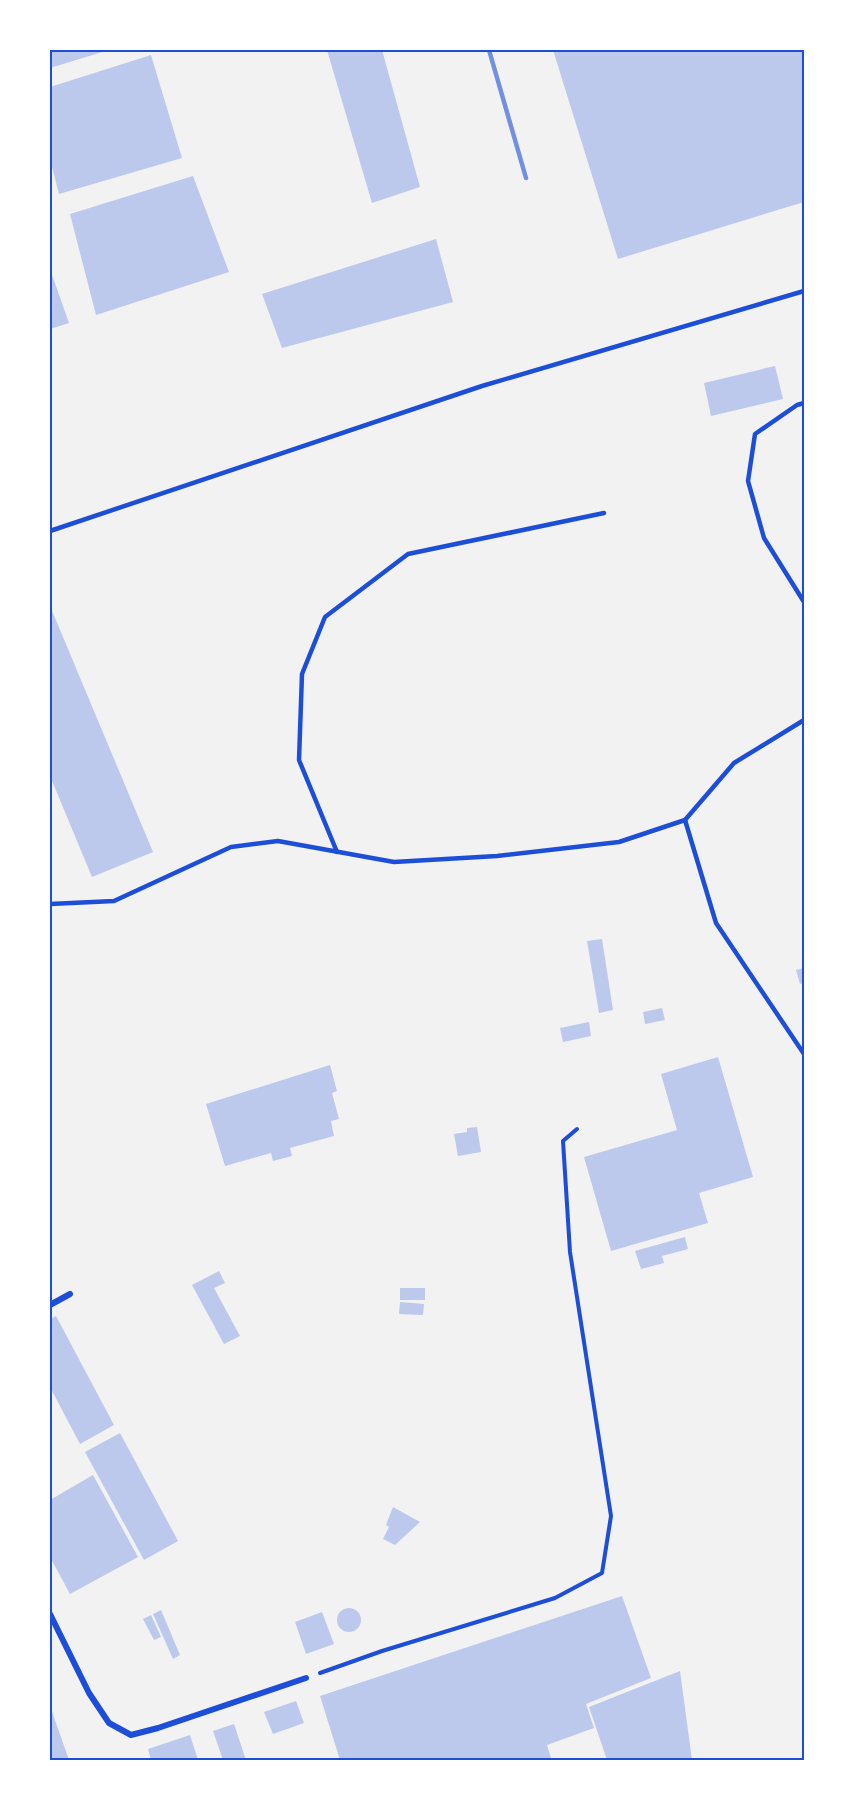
<svg xmlns="http://www.w3.org/2000/svg" width="854" height="1810" viewBox="0 0 854 1810" font-family="'Open Sans',sans-serif">
<rect width="100%" height="100%" fill="#f2f2f2"/>
<g fill="#bdc9ec">
<path d="M50,50H109L50,68Z"/>
<path d="M327,50H382L420,187L372,203Z"/>
<path d="M553,50H804V202L618,259Z"/>
<path d="M151,55L182,158L59,194L50,159V87Z"/>
<path d="M193,176L229,272L96,315L70,214Z"/>
<path d="M436,239L453,302L282,348L262,294Z"/>
<path d="M50,269L69,323L50,329Z"/>
<path d="M775,366L783,399L711,416L704,383Z"/>
<path d="M50,606L153,852L92,877L50,776Z"/>
<path d="M602,939L613,1010L599,1013L587,941Z"/>
<path d="M804,968V983L800,984L796,970Z"/>
<path d="M662,1008L665,1020L645,1024L643,1012Z"/>
<path d="M589,1022L591,1036L563,1042L560,1028Z"/>
<path d="M718,1057L753,1177L699,1193L708,1223L611,1251L584,1157L677,1130L661,1074Z"/>
<path d="M330,1065L337,1091L332,1093L339,1119L331,1121L334,1136L290,1148L292,1156L273,1161L271,1153L225,1166L206,1104Z"/>
<path d="M477,1127L481,1152L458,1156L454,1134L467,1132V1128Z"/>
<path d="M685,1237L688,1249L662,1256L664,1263L641,1269L635,1251Z"/>
<path d="M219,1271L225,1283L214,1288L240,1336L224,1344L192,1285Z"/>
<rect x="400" y="1288" width="25" height="12"/>
<path d="M400,1302L424,1304L423,1315L399,1314Z"/>
<path d="M56,1316L114,1425L80,1444L50,1387V1319Z"/>
<path d="M120,1433L178,1541L144,1560L85,1452Z"/>
<path d="M93,1475L138,1557L70,1594L50,1557V1500Z"/>
<path d="M393,1507L420,1522L395,1545L383,1539L389,1527L386,1525Z"/>
<path d="M622,1596L651,1678L586,1704L594,1728L547,1745L551,1758L543,1760H340L320,1696Z"/>
<circle cx="349" cy="1620" r="12"/>
<path d="M161,1610L180,1655L173,1659L153,1614Z"/>
<path d="M322,1612L334,1644L306,1654L295,1622Z"/>
<path d="M151,1615L161,1637L154,1640L143,1619Z"/>
<path d="M680,1671L692,1760H607L589,1707Z"/>
<path d="M296,1701L304,1723L273,1734L264,1712Z"/>
<path d="M50,1706L56,1723L69,1760H50Z"/>
<path d="M234,1724L246,1760H223L213,1731Z"/>
<path d="M190,1735L198,1760H151L148,1749Z"/>
</g>
<g fill="none" stroke-linecap="round" stroke-linejoin="round">
<path stroke="#1d4ed8" stroke-width="4" d="M320,1673L382,1651L555,1598L602,1573L611,1516L570,1252L563,1141L577,1129"/>
<g stroke="#1d4ed8" stroke-width="4.5">
<path d="M804,403L797,405L755,434L748,481L764,538L804,602"/>
<path d="M50,531L482,386L804,291"/>
<path d="M685,820L716,923L804,1054"/>
<path d="M337,852L299,760L302,674L325,617L408,554L604,513"/>
<path d="M50,904L114,901L231,847L278,841L394,862L497,856L619,842L685,820L734,763L804,720"/>
</g>
<g stroke="#1d4ed8" stroke-width="6">
<path d="M50,1305L70,1294"/>
<path d="M50,1614L89,1693L109,1723L131,1735L158,1728L306,1678"/>
</g>
<path stroke="#7290e2" stroke-width="4.5" d="M489,50L526,178"/>
</g>
<rect width="854" height="1810" fill="none" stroke="#ffffff" stroke-width="102"/>
<rect x="51" y="51" width="752" height="1708" fill="none" stroke="#1d4ed8" stroke-width="2"/>
</svg>
